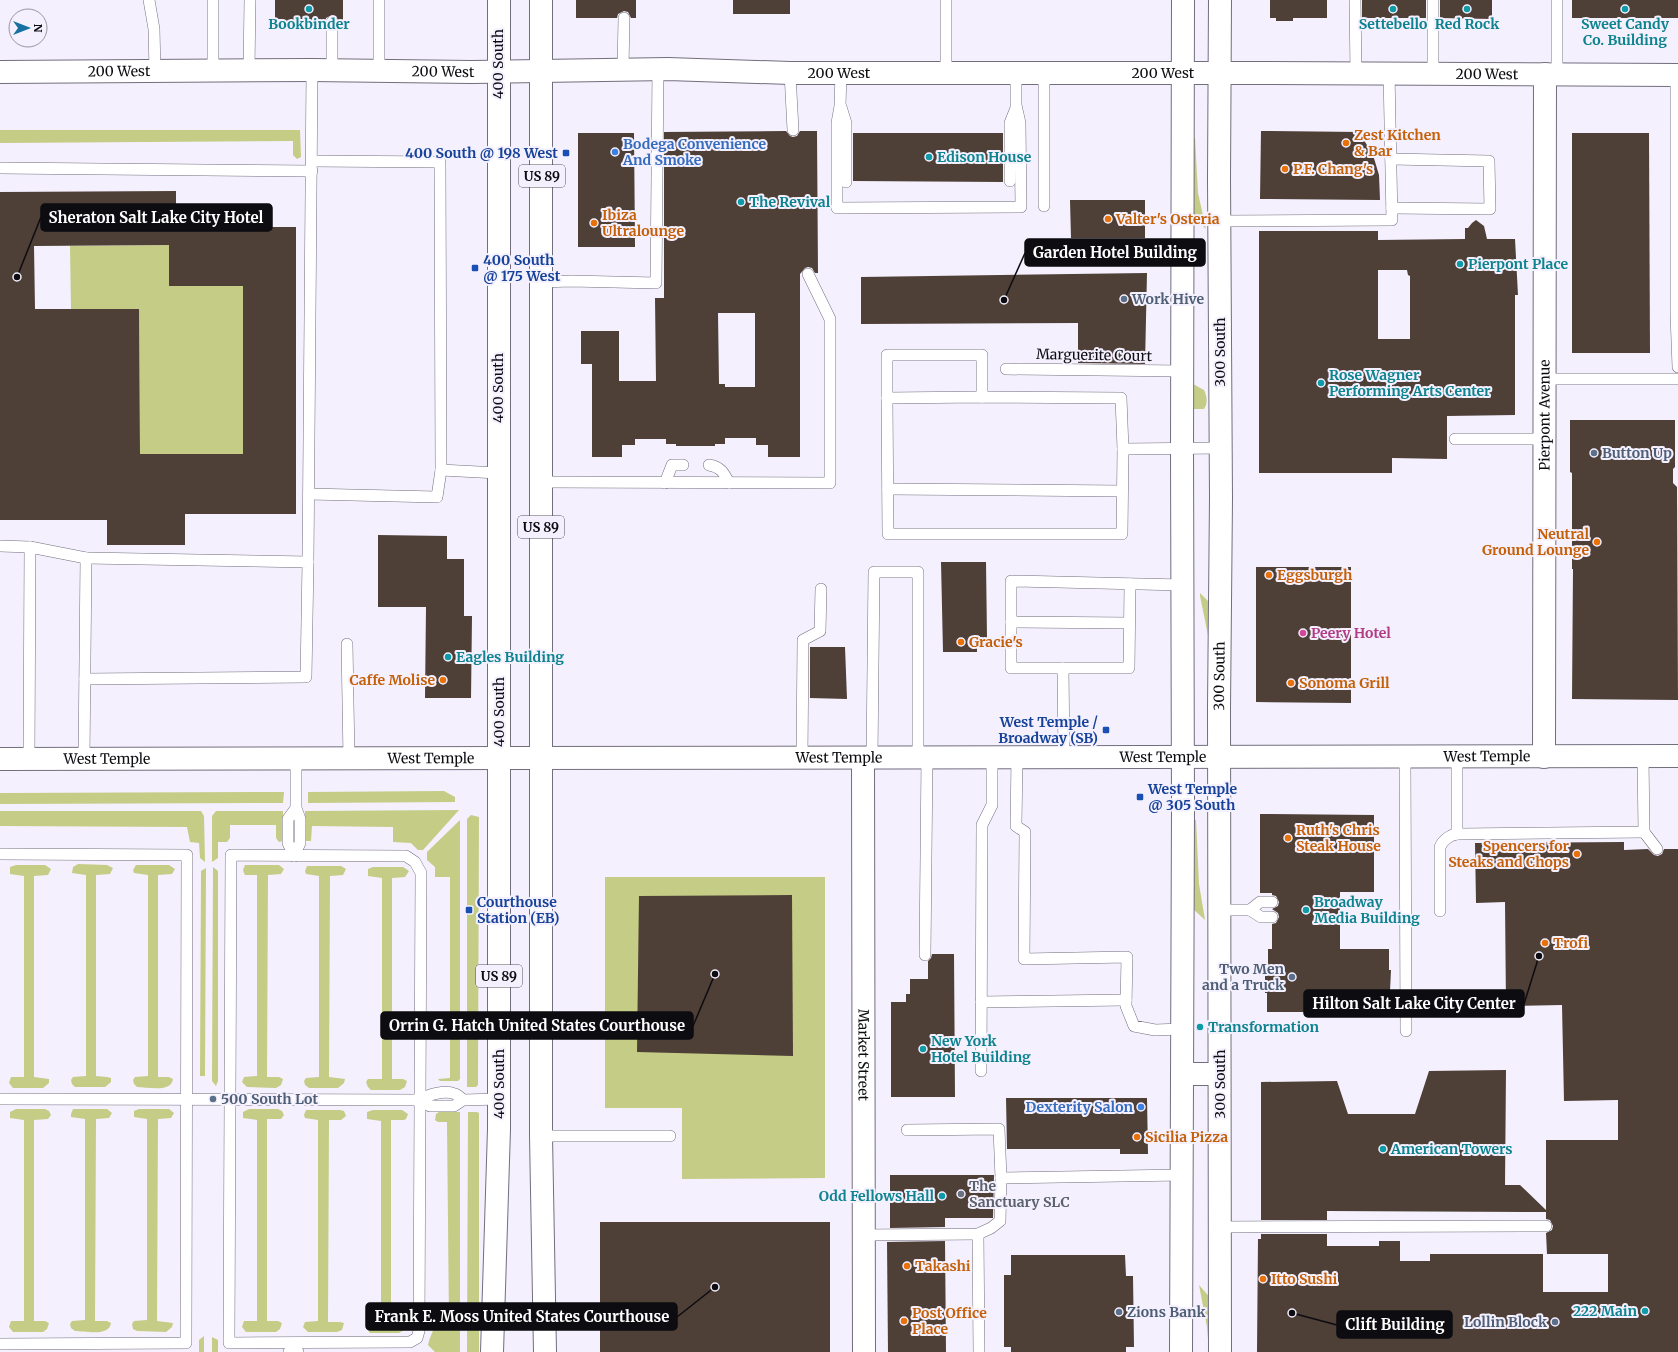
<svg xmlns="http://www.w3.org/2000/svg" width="1678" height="1352" viewBox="0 0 1678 1352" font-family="Merriweather,serif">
<rect width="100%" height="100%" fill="#f4f0fe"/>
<g fill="#c4cc86">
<path d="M0,130H300L301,157L297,159L293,155V141L0,143Z"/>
<path d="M1189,138H1195L1198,193L1206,229L1191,214Z"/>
<path d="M169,245V286H243V454H140L139,309H71L70,246Z"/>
<path d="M1193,384L1204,390C1207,397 1208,403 1204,409H1189Z"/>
<path d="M1200,593L1215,608L1209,640L1200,596Z"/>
<path d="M444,791L455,797V802L308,803V792Z"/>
<path d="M284,792L283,803L0,804V793Z"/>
<path d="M459,810L423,850H418L411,843L393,842V827L312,826L311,841H306L305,837V811Z"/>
<path d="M0,811H201L204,816L205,862L200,858L199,843L190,842L187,827L0,826Z"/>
<path d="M216,811H283V841L279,842L276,838V825H230V838L227,842H218V858L212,862V816Z"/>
<path d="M471,815L479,817L478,1085L476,1087H467V819Z"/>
<path d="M460,820V1079L458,1081H440L438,1079L450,1078V877H435V867L427,860V852Z"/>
<path d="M1190,820H1196L1199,884L1205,920L1190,906Z"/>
<path d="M78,864L107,865L113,868L110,874L96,875V1076L107,1077L111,1078V1082L105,1087H75L72,1084L71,1080L73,1077L86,1076V875L72,873L73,867Z"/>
<path d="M16,865H45L51,869L48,875L34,876V1077L49,1079V1083L43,1088H13L9,1083L11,1077H24V876L10,874V867Z"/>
<path d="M136,865H169L175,869L172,874L158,875V1077H169L173,1079C171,1093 148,1087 137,1087L134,1084L133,1080L135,1077L148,1076V875L134,873L133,870Z"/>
<path d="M245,865H279L284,869L281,874L268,875L267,1077H279L283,1079L281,1085L276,1088L247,1087L242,1082L244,1077L257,1076V875H245L244,873L243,870Z"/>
<path d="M307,866H341L346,869L343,875L330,876L329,1077L345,1079L344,1083L338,1088H309L305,1085L304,1081L306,1078L319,1077V876L306,874L305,871Z"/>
<path d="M213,867L218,871V1081L216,1086L212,1081Z"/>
<path d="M373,867H403L409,871L405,877L392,878V1079H403L407,1081L405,1087L400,1090H371L368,1087L366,1082L368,1079H382V878L368,876V869Z"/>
<path d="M206,868L205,1076H200L201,871Z"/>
<path d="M605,877H825V1178L682,1179V1108H605Z"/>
<path d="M16,1109H45L49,1111L51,1115L48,1119L34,1120V1321H45L49,1323L47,1329L43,1332H13L9,1327L11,1321H24V1120L10,1118V1112Z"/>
<path d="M73,1109H107L112,1113L109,1118L96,1119L95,1321H107L111,1323C109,1337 85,1331 75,1331L71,1328L70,1324L72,1321L85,1320V1119L71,1117V1114Z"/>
<path d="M139,1109H169L174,1113L171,1118L158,1119L157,1321L173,1323L172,1327L166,1332L137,1331L133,1329L132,1324L134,1321L147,1320V1119L134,1117V1111Z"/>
<path d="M249,1109H278L282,1111L284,1115L281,1119H267V1321H278L282,1323L280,1329L276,1332H246L242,1327L244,1321H257V1120L243,1118V1112Z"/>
<path d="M306,1110H340L344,1111L346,1116L341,1120H329L328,1322H340L344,1323L342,1330L337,1332H308L303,1327L305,1322L318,1321V1120L305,1118L304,1115Z"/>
<path d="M373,1110H402L408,1114L406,1119L404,1120H391V1322H402L406,1324L404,1330L399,1333H370L366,1328L368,1322H381V1121L367,1119V1112Z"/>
<path d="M439,1112H460V1352H435L428,1345C430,1335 434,1332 435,1322L449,1321L447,1122H438L435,1120L436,1114Z"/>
<path d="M468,1112H477L479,1113V1352H467Z"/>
<path d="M1199,1285L1214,1302V1352H1209L1207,1327Z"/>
<path d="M204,1336V1352H199V1340Z"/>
<path d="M212,1337L218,1340V1352H212Z"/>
</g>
<g fill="#4e3f37" fill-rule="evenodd">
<path d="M275,0H343V22H339L336,16L332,15L326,18L325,22H283V19H275Z"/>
<path d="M576,0H636V18H631L628,12L624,11L618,14L617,18H576Z"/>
<rect x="733" y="0" width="57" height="14"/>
<path d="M1270,0H1327V18H1293V21H1276V18H1270Z"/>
<rect x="1362" y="0" width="64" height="18"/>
<path d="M1440,0H1492V19L1440,18Z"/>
<rect x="1572" y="0" width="106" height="18"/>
<path d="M786,131L790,136L793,137L797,136L800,131H817L818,273H815L812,268L808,267L805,268L800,274V457H768V445H756V438H725V444H715V446H676V444H666V439H635V445H622V457H592V364H581V331H619V381H656L655,298H664V132ZM718,313H755V387H725V384H719Z"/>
<path d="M1261,131L1359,132L1373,155L1379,175L1380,200L1260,199Z"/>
<path d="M578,133H634L635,247H578Z"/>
<path d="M853,133H1003V182L853,181Z"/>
<path d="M1572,133H1649L1650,353H1572Z"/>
<path d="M176,191V227H296V514H185V545H107V520H0V192ZM169,245V286H243V454H140L139,309H35L34,246Z"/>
<path d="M1070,200H1145V238H1071Z"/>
<path d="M1476,220L1484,226L1487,239H1515L1518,295H1515V415L1447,416V459L1392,458V473H1259V231H1378V240L1465,239V228H1468L1472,223ZM1378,270H1407L1408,275L1410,276V339H1378Z"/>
<path d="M1147,273L1145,364L1078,363V323L861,324V277Z"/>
<path d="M1570,420H1675V467L1673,469V483L1677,487L1678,700L1572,699L1573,569H1572V473L1570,472Z"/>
<path d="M378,535L447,536V559H464V616H472L471,698H425L426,607H378Z"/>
<path d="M941,562H986L987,638H977V652H943Z"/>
<path d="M1256,567H1351V703L1256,702Z"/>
<path d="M810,647H845L847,699L810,698Z"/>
<path d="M1260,814L1374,815V892H1340V949H1389V970H1391L1389,1012H1267V993H1265V969H1268V949H1272V924L1276,923L1279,917L1278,913L1272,909L1278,906L1279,902L1276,896L1272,895V893H1260Z"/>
<path d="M1624,842V850L1648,849L1654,855L1658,856L1662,854L1664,849H1678V1352H1257L1258,1239H1261V1234H1327V1246H1379V1241H1400V1261H1430V1254H1543V1292H1608V1254H1547L1546,1233L1552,1230L1553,1226L1550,1220L1546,1219V1212L1327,1211V1220H1261V1082L1337,1081L1348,1114H1415L1429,1071L1506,1070L1505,1185H1520L1546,1210V1140H1618V1100L1564,1101L1562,1005L1506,1006L1505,902L1476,903L1475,843Z"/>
<path d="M792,895L793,1056L637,1052L639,896Z"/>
<path d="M932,954H954L955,1097H891V1002H906V994H910V979H928V961L931,958Z"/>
<path d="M1006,1098H1147L1148,1154H1120V1149H1007Z"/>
<path d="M890,1175H994L993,1218H945V1227L890,1228Z"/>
<rect x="600" y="1222" width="230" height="130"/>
<path d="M945,1241L946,1352H888L887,1242Z"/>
<path d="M1011,1255H1125L1126,1276H1133L1134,1347H1126V1352H1011V1347H1004V1275H1011Z"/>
</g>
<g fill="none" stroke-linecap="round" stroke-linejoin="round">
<defs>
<g id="lane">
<path d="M149,0L154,29L155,71"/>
<path d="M213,0V70"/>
<path d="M946,0V74"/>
<path d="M1355,0L1356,73"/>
<path d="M1433,0V74"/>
<path d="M1557,0V74"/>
<path d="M332,22V70"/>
<path d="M623,69L624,18"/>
<path d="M249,70L250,0"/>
<path d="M379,70V0"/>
<path d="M790,73L793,130"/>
<path d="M841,73L840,106L837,123V208L1021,207L1020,123L1016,105V74"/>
<path d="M1044,74V206"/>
<path d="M1676,75V314L1678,367"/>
<path d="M841,107L846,123V182"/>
<path d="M1391,159L1489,161L1490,209L1392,208"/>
<path d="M0,168L312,171"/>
<path d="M1010,181V123L1016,108"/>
<path d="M1219,221L1392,220L1389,73"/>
<path d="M542,282L571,281L656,283L658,69"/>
<path d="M1006,369L1182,371"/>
<path d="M1545,379H1678"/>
<path d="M982,397L1121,398L1123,449L1122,534H888L887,398Z"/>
<path d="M887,398V355H982V397"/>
<path d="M1455,439H1545"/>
<path d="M1123,449L1220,448"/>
<path d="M709,465C721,467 724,473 729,483"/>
<path d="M441,470L498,473"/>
<path d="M541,482L830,483V319L808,274"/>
<path d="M665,483L672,465H683"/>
<path d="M888,489L1122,491"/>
<path d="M309,494L437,497L441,470L440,162L312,161"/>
<path d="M0,546L30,547"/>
<path d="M308,562L312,70"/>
<path d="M1011,622V668H1129L1130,584"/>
<path d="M1129,623L1011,622V581L1182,585"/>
<path d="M347,644L349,759"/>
<path d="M1063,668L1064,758"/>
<path d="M85,679L306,677L308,562L86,558"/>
<path d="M1405,757L1406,1031"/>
<path d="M1457,757V834H1461L1644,832L1643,757"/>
<path d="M872,758L874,572H918V758"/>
<path d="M1017,758L1016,826L1025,832L1024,959L1127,957L1126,1006L1134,1026L1155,1030L1182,1029"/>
<path d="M29,759L30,547L86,558L84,759"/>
<path d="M296,759V808L300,819V843L294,856L288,843V819L296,808"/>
<path d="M802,759L803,640L820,631L821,589"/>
<path d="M1644,832L1657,849"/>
<path d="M0,854L187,855L186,1343L0,1344"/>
<path d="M231,855L406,856L415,862L421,873L419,1331L417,1338L410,1342L229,1343Z"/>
<path d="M1272,902H1260L1250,910L1261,917H1272"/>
<path d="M1219,910H1250"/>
<path d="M1440,911V847C1443,840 1450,835 1457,834"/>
<path d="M925,955L927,758"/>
<path d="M981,1002L1126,1000"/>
<path d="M981,1071L982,825L992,805V758"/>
<path d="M0,1099L420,1100"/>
<path d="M463,1100C461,1098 458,1095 455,1094C445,1090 429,1094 420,1100L430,1106H454L463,1100L499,1099"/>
<path d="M907,1130L999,1129L1001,1178"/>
<path d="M541,1136H670"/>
<path d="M1219,1227L1546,1226"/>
<path d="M978,1234L979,1352"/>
<path d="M863,1235L978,1234L991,1228L1000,1221L1001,1178L1182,1175"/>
<path d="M289,1352L294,1343L298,1352"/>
</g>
<g id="street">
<path id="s1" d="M1544,757L1545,74"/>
<path id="s2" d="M863,758L864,1352"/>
</g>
<g id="secondary">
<path id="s3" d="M0,72L312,70L471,72L668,69L790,73H1264L1678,75"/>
<path id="s4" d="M0,759L1678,756"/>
<path d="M1182,1074H1219"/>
<path d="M1181,1352L1183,807L1182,449L1183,0"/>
<path id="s5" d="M1220,1352L1219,707L1221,498L1219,179L1220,0"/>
</g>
<g id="primary">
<path d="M541,0V1136L545,1352"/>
<path d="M492,1352L499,1129V0"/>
</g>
</defs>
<use href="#lane" stroke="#736e7e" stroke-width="12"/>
<use href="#street" stroke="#736e7e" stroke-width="24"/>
<use href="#secondary" stroke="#736e7e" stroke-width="24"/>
<use href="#primary" stroke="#736e7e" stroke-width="24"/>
<use href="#lane" stroke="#fff" stroke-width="11"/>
<use href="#street" stroke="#fff" stroke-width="22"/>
<use href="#secondary" stroke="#fff" stroke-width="22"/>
<use href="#primary" stroke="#fff" stroke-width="22"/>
</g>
<g fill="#0f9aa8" stroke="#f4f0fe" stroke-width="1.5">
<circle cx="309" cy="9" r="4"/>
<circle cx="1393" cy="9" r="4"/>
<circle cx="1467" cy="9" r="4"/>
<circle cx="1625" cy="9" r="4"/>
<circle cx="929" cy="157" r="4"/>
<circle cx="741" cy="202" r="4"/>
<circle cx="1460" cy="264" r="4"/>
<circle cx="1321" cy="383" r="4"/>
<circle cx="448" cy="657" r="4"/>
<circle cx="1306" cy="910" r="4"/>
<circle cx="1200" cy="1027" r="4"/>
<circle cx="923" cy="1049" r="4"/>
<circle cx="1383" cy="1149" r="4"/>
<circle cx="942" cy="1196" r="4"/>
<circle cx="1645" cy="1311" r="4"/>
</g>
<g fill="#e8710a" stroke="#f4f0fe" stroke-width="1.5">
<circle cx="1346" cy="143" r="4"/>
<circle cx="1285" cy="169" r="4"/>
<circle cx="1108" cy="219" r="4"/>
<circle cx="594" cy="223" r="4"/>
<circle cx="1597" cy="542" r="4"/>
<circle cx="1269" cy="575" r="4"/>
<circle cx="961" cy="642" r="4"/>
<circle cx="443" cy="680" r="4"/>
<circle cx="1291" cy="683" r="4"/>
<circle cx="1288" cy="838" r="4"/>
<circle cx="1577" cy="854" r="4"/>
<circle cx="1545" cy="943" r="4"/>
<circle cx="1137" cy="1137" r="4"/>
<circle cx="907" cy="1266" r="4"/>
<circle cx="1263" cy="1279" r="4"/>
<circle cx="904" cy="1321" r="4"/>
</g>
<g fill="#3f7fe0" stroke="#f4f0fe" stroke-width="1.5">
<circle cx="615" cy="152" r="4"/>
<circle cx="1141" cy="1107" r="4"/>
</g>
<g fill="#1a4fb4" stroke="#f4f0fe" stroke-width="1.5">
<rect x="562" y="149" width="8" height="8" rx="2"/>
<rect x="471" y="264" width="8" height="8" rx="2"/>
<rect x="1102" y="726" width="8" height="8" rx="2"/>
<rect x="1136" y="793" width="8" height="8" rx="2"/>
<rect x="465" y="906" width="8" height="8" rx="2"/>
</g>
<g fill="#5c6f8a" stroke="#f4f0fe" stroke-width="1.5">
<circle cx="1124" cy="299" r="4"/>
<circle cx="1594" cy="453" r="4"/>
<circle cx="1292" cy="977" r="4"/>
<circle cx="213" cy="1099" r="4"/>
<circle cx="1119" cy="1312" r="4"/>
<circle cx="1555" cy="1322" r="4"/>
</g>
<circle fill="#d1479c" stroke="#f4f0fe" stroke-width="1.5" cx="1303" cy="633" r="4"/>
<circle fill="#6b7280" stroke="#f4f0fe" stroke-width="1.5" cx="961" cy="1194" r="4"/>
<g text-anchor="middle" stroke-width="4" stroke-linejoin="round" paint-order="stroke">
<g fill="#f4f0fe" stroke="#525058" stroke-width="1">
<rect x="519" y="165" width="46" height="22" rx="3"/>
<rect x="518" y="516" width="46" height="22" rx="3"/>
<rect x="476" y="965" width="46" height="22" rx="3"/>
</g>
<g font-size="13" font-weight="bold" fill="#0d0c11">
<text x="542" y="181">US 89</text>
<text x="541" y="532">US 89</text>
<text x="499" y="981">US 89</text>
</g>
<g font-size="14" font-weight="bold" fill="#0d838f" stroke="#f4f0fe" text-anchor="start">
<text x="309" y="29" text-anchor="middle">Bookbinder</text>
<text x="1393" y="29" text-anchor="middle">Settebello</text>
<text x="1467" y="29" text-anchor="middle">Red Rock</text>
<text x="1625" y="29" text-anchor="middle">Sweet Candy<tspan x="1625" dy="16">Co. Building</tspan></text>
<text x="937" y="162">Edison House</text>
<text x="749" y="207">The Revival</text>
<text x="1468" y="269">Pierpont Place</text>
<text x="1329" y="380">Rose Wagner<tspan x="1329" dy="16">Performing Arts Center</tspan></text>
<text x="456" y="662">Eagles Building</text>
<text x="1314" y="907">Broadway<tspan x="1314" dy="16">Media Building</tspan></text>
<text x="1208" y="1032">Transformation</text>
<text x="931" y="1046">New York<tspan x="931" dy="16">Hotel Building</tspan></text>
<text x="1391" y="1154">American Towers</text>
<text x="934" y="1201" text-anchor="end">Odd Fellows Hall</text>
<text x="1637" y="1316" text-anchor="end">222 Main</text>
</g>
<g font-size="14" fill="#0d0c11" stroke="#f4f0fe">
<text transform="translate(498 64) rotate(-90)" y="5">400 South</text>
<text dy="5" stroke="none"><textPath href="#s3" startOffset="119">200 West</textPath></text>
<text dy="5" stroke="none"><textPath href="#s3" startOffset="443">200 West</textPath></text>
<text dy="5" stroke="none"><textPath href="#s3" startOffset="839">200 West</textPath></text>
<text dy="5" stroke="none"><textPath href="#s3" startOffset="1163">200 West</textPath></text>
<text dy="5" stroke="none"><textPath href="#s3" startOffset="1487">200 West</textPath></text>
<text transform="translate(1220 352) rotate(-90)" y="5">300 South</text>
<text transform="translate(1094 355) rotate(1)" y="5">Marguerite Court</text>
<text transform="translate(498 388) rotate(-90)" y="5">400 South</text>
<text dy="5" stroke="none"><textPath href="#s1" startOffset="342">Pierpont Avenue</textPath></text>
<text dy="5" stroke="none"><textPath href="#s5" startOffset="676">300 South</textPath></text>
<text transform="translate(499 712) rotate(-90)" y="5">400 South</text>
<text dy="5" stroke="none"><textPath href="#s4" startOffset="1487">West Temple</textPath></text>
<text dy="5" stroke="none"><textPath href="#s4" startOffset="1163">West Temple</textPath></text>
<text dy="5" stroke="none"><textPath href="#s4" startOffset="107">West Temple</textPath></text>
<text dy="5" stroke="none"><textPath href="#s4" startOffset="431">West Temple</textPath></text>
<text dy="5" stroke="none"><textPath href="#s4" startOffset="839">West Temple</textPath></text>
<text dy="5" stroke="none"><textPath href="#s2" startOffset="297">Market Street</textPath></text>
<text transform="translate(499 1084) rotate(-90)" y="5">400 South</text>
<text transform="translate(1220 1084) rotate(-90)" y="5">300 South</text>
</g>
<g font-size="14" font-weight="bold" fill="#c56008" stroke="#f4f0fe" text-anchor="start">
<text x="1354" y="140">Zest Kitchen<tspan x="1354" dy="16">&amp; Bar</tspan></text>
<text x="1293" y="174">P.F. Chang's</text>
<text x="602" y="220">Ibiza<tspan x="602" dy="16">Ultralounge</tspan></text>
<text x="1116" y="224">Valter's Osteria</text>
<text x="1589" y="539" text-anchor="end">Neutral<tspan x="1589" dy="16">Ground Lounge</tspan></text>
<text x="1277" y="580">Eggsburgh</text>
<text x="969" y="647">Gracie's</text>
<text x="435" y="685" text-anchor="end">Caffe Molise</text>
<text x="1299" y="688">Sonoma Grill</text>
<text x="1296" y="835">Ruth's Chris<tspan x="1296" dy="16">Steak House</tspan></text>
<text x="1569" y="851" text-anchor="end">Spencers for<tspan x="1569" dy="16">Steaks and Chops</tspan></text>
<text x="1553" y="948">Trofi</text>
<text x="1145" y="1142">Sicilia Pizza</text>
<text x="915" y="1271">Takashi</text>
<text x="1271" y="1284">Itto Sushi</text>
<text x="912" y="1318">Post Office<tspan x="912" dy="16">Place</tspan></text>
</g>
<g font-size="14" font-weight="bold" fill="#366cbe" stroke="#f4f0fe" text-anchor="start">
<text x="623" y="149">Bodega Convenience<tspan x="623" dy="16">And Smoke</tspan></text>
<text x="1133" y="1112" text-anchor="end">Dexterity Salon</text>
</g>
<g font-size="14" font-weight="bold" fill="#164399" stroke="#f4f0fe" text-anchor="start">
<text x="558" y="158" text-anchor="end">400 South @ 198 West</text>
<text x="483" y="265">400 South<tspan x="483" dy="16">@ 175 West</tspan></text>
<text x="1098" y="727" text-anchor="end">West Temple /<tspan x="1098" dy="16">Broadway (SB)</tspan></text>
<text x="1148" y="794">West Temple<tspan x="1148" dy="16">@ 305 South</tspan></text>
<text x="477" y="907">Courthouse<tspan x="477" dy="16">Station (EB)</tspan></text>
</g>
<g font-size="14" font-weight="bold" fill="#4e5e75" stroke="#f4f0fe" text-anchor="start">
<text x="1132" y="304">Work Hive</text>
<text x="1602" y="458">Button Up</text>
<text x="1284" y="974" text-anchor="end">Two Men<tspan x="1284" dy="16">and a Truck</tspan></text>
<text x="221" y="1104">500 South Lot</text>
<text x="1127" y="1317">Zions Bank</text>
<text x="1547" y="1327" text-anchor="end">Lollin Block</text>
</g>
<g font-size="14" font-weight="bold" fill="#b23c85" stroke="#f4f0fe" text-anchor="start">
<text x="1311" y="638">Peery Hotel</text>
</g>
<g font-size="14" font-weight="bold" fill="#5b616d" stroke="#f4f0fe" text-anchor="start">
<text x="969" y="1191">The<tspan x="969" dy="16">Sanctuary SLC</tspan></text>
</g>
</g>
<path fill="none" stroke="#0d0c11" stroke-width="1.5" d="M17 277L41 217M1004 300L1025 253M1539 956L1524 1004M715 974L693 1026M715 1287L677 1317M1292 1313L1337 1325"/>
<g fill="#0d0c11" stroke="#f4f0fe" stroke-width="1.5">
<circle cx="17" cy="277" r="4"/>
<circle cx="1004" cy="300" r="4"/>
<circle cx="1539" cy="956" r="4"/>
<circle cx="715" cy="974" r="4"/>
<circle cx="715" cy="1287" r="4"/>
<circle cx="1292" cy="1313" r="4"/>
</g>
<g fill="#0d0c11" stroke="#0d0c11" stroke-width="1.5">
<rect x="41" y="204" width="231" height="27" rx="4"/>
<rect x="1025" y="239" width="180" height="27" rx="4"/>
<rect x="1304" y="990" width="220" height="27" rx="4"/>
<rect x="381" y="1012" width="312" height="27" rx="4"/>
<rect x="366" y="1303" width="311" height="27" rx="4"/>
<rect x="1337" y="1311" width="115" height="27" rx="4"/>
</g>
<g font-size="15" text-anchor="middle" font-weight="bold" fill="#fff">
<text x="156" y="223">Sheraton Salt Lake City Hotel</text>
<text x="1115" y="258">Garden Hotel Building</text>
<text x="1414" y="1009">Hilton Salt Lake City Center</text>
<text x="537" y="1031">Orrin G. Hatch United States Courthouse</text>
<text x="522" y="1322">Frank E. Moss United States Courthouse</text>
<text x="1395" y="1330">Clift Building</text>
</g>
<g transform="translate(28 28) rotate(90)"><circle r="19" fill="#f4f0fe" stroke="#98959f"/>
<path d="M0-3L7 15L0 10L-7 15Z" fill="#1671a0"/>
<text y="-6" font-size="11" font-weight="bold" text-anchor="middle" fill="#0d0c11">N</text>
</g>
</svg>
